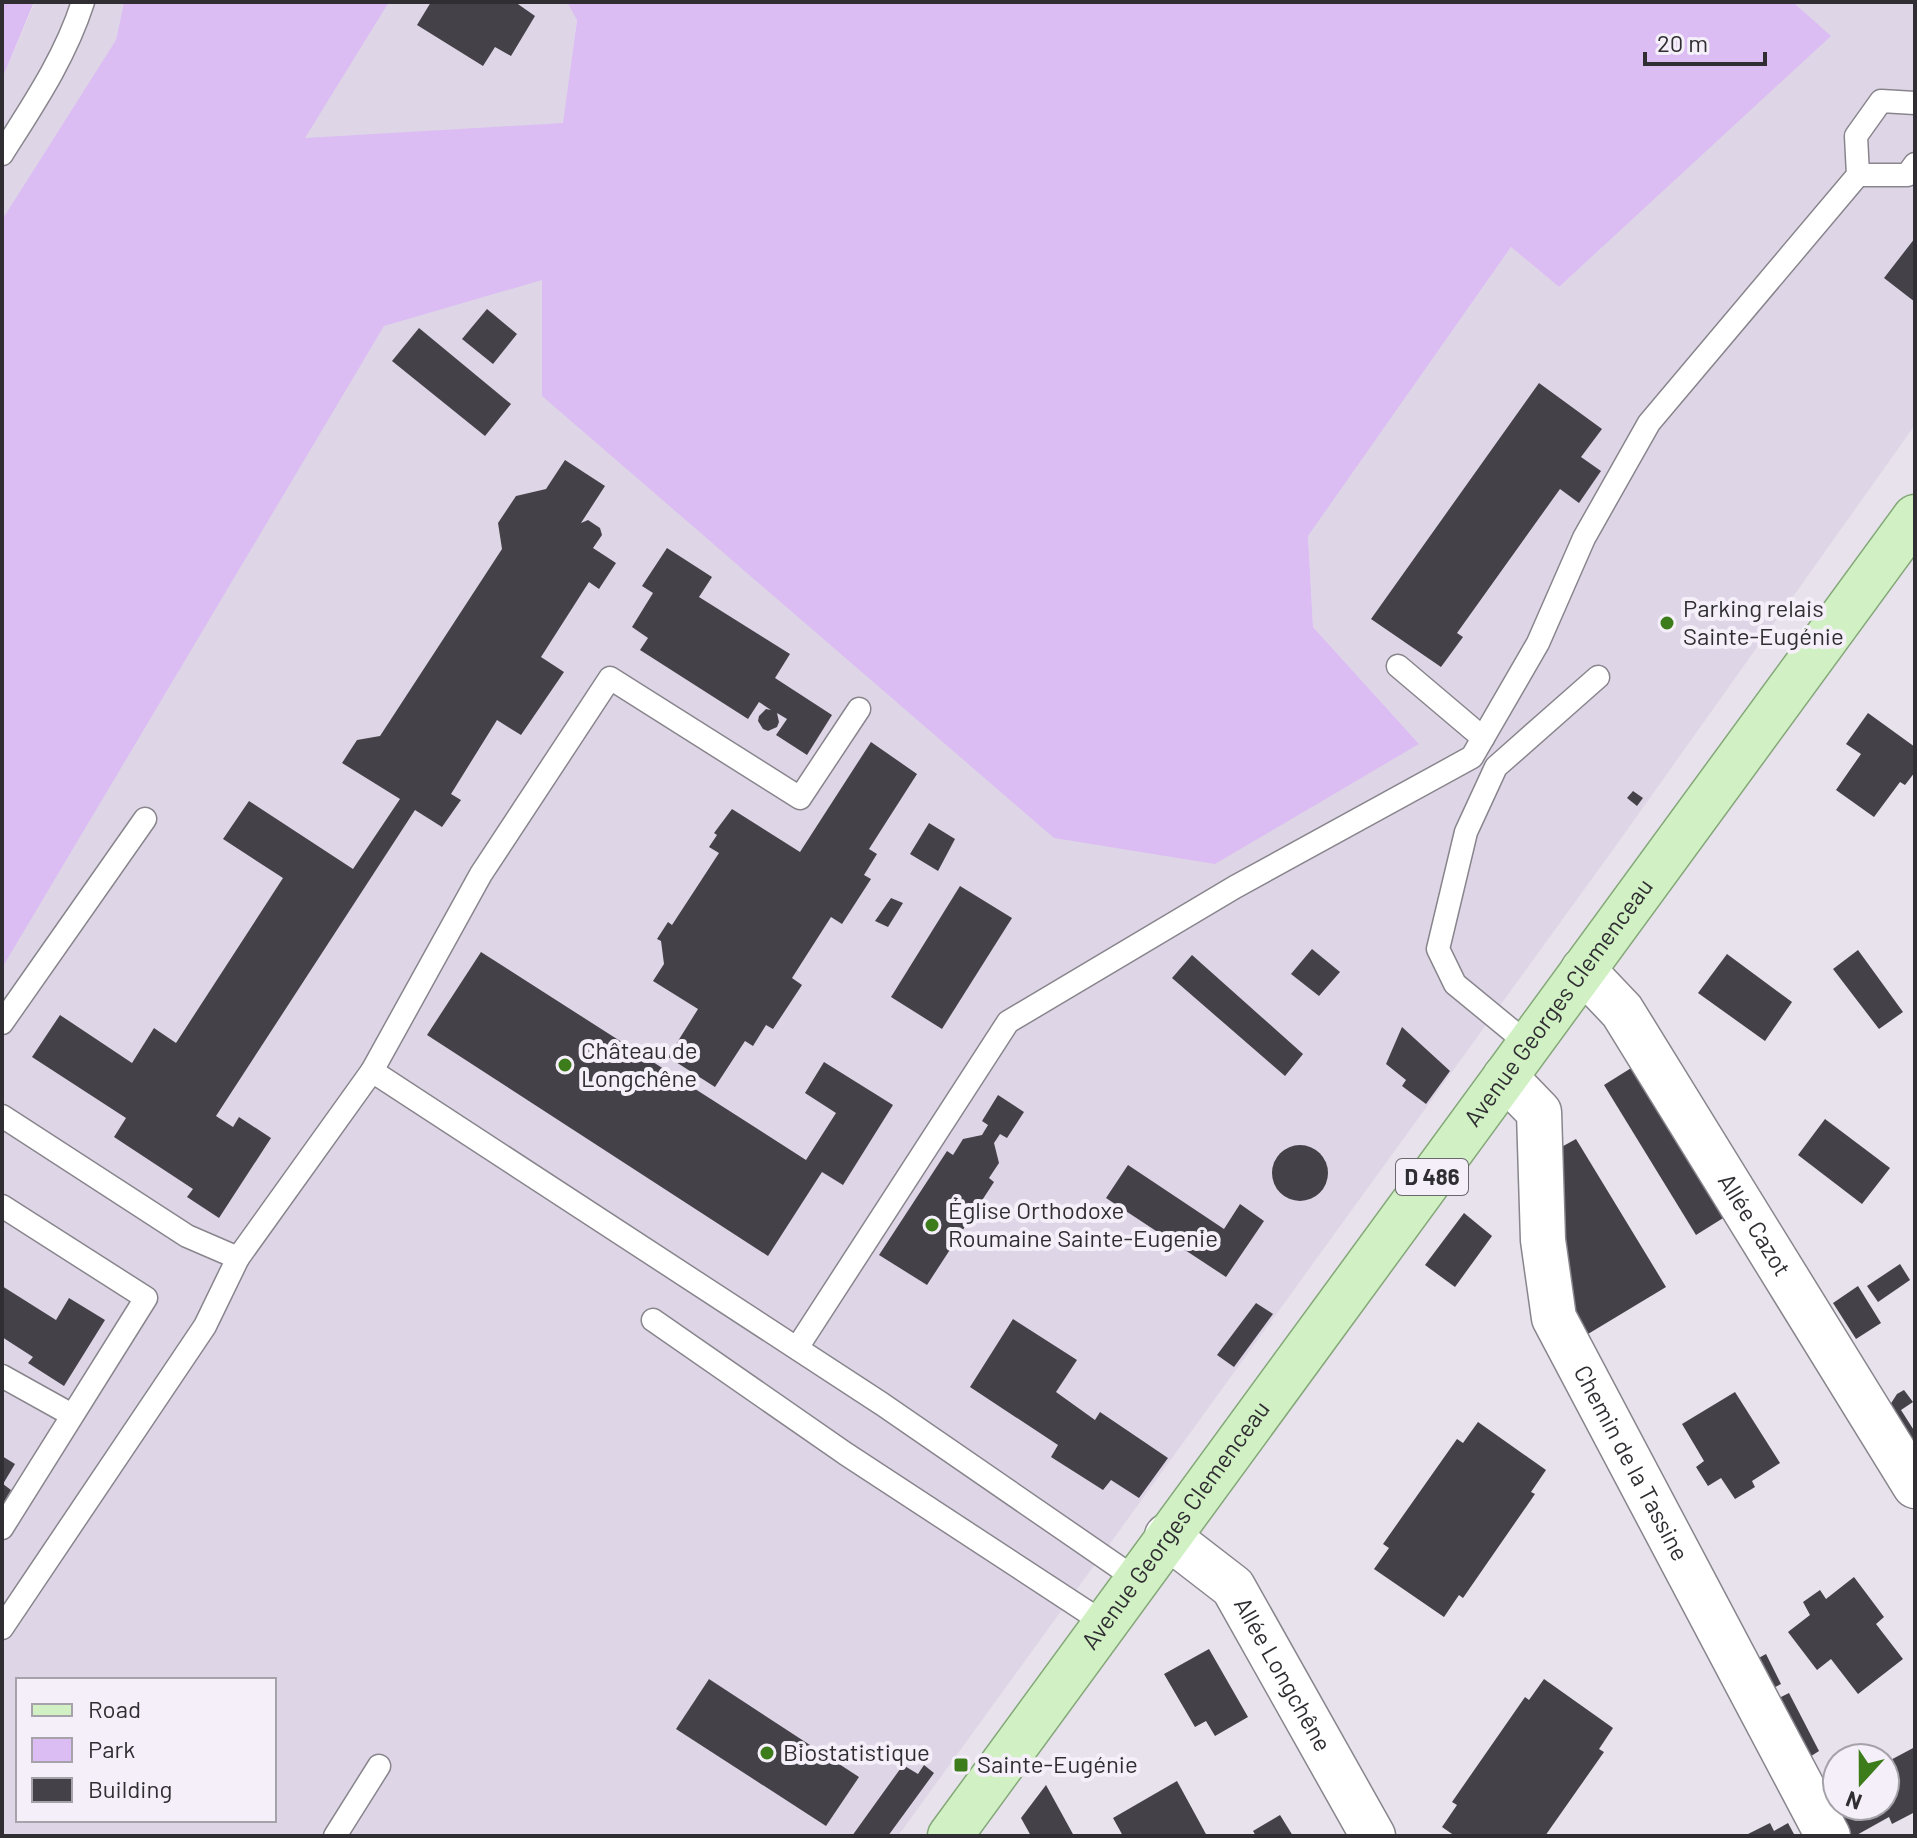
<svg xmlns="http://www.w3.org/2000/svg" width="1917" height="1838" viewBox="0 0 1917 1838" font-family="Barlow,sans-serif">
<rect width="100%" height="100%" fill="#e7e2eb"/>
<path fill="#ded6e6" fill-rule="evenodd" d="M35,2H124L116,40L304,138L389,2H567L577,19L543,280L1419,744L1313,627L1308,535L1511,247L1559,287L1830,36L1793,2H1915V425L1615,847L898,1836H2V79ZM18,1680H274V1820H18Z"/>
<g fill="#dbbdf3">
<path d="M2,2H34L2,79Z"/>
<path d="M124,2H389L305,138L563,123L577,20L567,2H1793L1831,36L1559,287L1511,247L1308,536L1313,627L1419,744L1215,864L1054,838L542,396V280L384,326L2,968V220L116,40Z"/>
</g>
<g fill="#454149">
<path d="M431,2H515L535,16L511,56L495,47L483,66L417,25Z"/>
<path d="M1915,238V302L1884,278Z"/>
<path d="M487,309L517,334L493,364L462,339Z"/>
<path d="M419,328L511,404L485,436L392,361Z"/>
<path d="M1539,383L1602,429L1581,457L1601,471L1579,503L1560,489L1457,633L1463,637L1441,667L1371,619Z"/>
<path d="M565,460L605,486L581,523L588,520L600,528L602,535L593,548L616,563L599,589L589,582L541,657L564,672L521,735L497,720L451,794L461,800L442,827L415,810L216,1116L233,1127L239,1117L271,1138L219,1218L187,1197L193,1189L114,1137L126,1118L32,1057L60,1015L132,1063L154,1028L176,1043L283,878L223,839L249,801L353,869L400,799L342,763L357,740L380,736L502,549L498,523L516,496L546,489Z"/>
<path d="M667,548L712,577L699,597L790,654L775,678L832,715L807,755L776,735L787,719L777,713L779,722L777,727L768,731L763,729L758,721L759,716L766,709L771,710L759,702L748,719L640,650L648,638L632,627L653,593L642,586Z"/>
<path d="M1868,713L1915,747V772L1905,785L1900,782L1874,817L1836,790L1861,754L1846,744Z"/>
<path d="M871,742L917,774L869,849L877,854L864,875L871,879L842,924L831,917L792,978L802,985L773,1029L766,1025L753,1046L745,1041L715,1087L668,1057L698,1009L653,981L664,964L661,941L657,939L668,922L672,925L719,853L709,847L717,835L714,833L732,809L800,852Z"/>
<path d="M1633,791L1643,798L1637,806L1627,798Z"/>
<path d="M929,823L955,839L938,871L910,854Z"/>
<path d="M960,886L1012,918L942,1029L891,997Z"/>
<path d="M891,898L903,903L888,927L875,921Z"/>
<path d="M1312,949L1340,972L1319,996L1291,974Z"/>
<path d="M1858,950L1903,1012L1879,1029L1833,969Z"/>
<path d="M481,952L806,1160L836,1113L805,1093L824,1062L893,1105L843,1185L822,1172L768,1256L427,1035Z"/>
<path d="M1727,954L1792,1002L1765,1041L1698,993Z"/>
<path d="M1192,955L1303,1054L1285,1076L1172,978Z"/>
<path d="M1402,1027L1450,1071L1426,1104L1402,1086L1406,1080L1386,1064Z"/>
<path d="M1636,1065L1728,1215L1696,1235L1604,1085Z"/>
<path d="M998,1095L1024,1112L1007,1138L1000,1134L994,1143L999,1163L989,1178L994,1182L927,1285L879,1255L947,1151L953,1155L963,1139L982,1135L988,1125L982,1121Z"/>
<path d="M1825,1119L1890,1168L1862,1204L1798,1155Z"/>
<path d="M1576,1139L1666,1287L1583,1337L1567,1307L1556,1150Z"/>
<circle cx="1300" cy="1173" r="28"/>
<path d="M1128,1165L1224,1229L1240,1204L1264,1221L1226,1277L1106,1198Z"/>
<path d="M1464,1213L1492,1236L1455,1287L1425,1265Z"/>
<path d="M1900,1264L1910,1280L1878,1302L1867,1286Z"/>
<path d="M2,1286L56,1320L69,1298L105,1320L64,1386L28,1363L33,1357L2,1337Z"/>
<path d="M1858,1286L1881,1323L1856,1339L1833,1303Z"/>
<path d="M1256,1303L1273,1314L1234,1367L1217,1355Z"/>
<path d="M1013,1319L1077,1360L1056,1392L1095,1420L1100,1412L1168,1458L1139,1498L1111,1480L1103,1490L1051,1457L1058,1445L970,1387Z"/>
<path d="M1904,1390L1913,1402L1901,1410L1915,1432V1451L1886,1411L1897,1394Z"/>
<path d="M1735,1392L1780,1463L1752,1481L1755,1487L1735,1499L1721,1478L1708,1486L1696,1467L1704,1461L1682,1424Z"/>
<path d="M1478,1422L1546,1470L1531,1492L1535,1494L1463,1598L1459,1595L1444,1617L1374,1569L1389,1548L1383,1544L1457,1439L1463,1443Z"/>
<path d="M2,1456L15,1464L3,1484L11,1490L2,1505Z"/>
<path d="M1854,1577L1884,1617L1876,1624L1903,1659L1858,1694L1831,1659L1817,1670L1788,1632L1810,1615L1803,1602L1820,1590L1826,1599Z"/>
<path d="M1209,1649L1248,1717L1215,1736L1206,1721L1195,1727L1164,1674Z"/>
<path d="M1766,1654L1781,1684L1768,1691L1753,1661Z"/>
<path d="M709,1679L859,1777L826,1826L676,1729Z"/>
<path d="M1544,1679L1613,1728L1599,1749L1604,1752L1545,1836H1455L1442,1827L1457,1805L1452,1802L1525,1697L1529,1700Z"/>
<path d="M1789,1693L1819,1751L1805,1760L1773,1701Z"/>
<path d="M1915,1747V1812L1892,1824L1889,1817L1855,1836H1845L1827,1803L1837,1797V1806H1885V1763Z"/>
<path d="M903,1765L918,1774L924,1765L934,1773L888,1836H852Z"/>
<path d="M1177,1781L1207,1836H1123L1113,1818Z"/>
<path d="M1046,1785L1074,1836H1031L1021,1818Z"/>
<path d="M1280,1815L1293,1836H1256L1253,1831Z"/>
<path d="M1770,1823L1774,1831L1788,1823L1795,1836H1744Z"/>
</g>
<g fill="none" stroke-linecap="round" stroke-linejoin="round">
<defs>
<g id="lane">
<path d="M2,154C33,105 65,58 83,2"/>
<path d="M1858,175H1907L1915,164"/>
<path d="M1398,666L1483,738"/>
<path d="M2,1023L145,819"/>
<path d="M1528,1044L1455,984L1438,949L1466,832L1496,767L1598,677"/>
<path d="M372,1071L481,874L610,678L800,798L859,709"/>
<path d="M2,1116L187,1236L238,1258L372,1071L882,1404L1136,1579"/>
<path d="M2,1206L146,1298L2,1528"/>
<path d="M653,1320L846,1454L1104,1623"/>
<path d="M797,1348L1008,1022L1235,887L1472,757L1538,643L1584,538L1649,423L1858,175L1856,136L1881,101L1915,103"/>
<path d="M2,1376L72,1415"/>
<path d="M2,1628L205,1326L238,1258"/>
<path d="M335,1836L379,1766"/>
</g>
<g id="street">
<path id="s1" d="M1583,970L1622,1011L1915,1486"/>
<path id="s2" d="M1505,1077L1539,1112L1543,1240L1554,1318L1828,1836"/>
<path id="s3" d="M1167,1536L1233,1587L1373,1836"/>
</g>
<g id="primary">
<path id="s4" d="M950,1836C1269,1395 1593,957 1915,517"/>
</g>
</defs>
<use href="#lane" stroke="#89858d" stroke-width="25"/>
<use href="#street" stroke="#89858d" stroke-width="47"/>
<use href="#primary" stroke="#84a778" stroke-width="47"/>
<use href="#lane" stroke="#fff" stroke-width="22"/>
<use href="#street" stroke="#fff" stroke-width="44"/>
<use href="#primary" stroke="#d1f1c4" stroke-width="44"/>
</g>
<g fill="#3c7c1b" stroke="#f4eff8" stroke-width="3">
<circle cx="1667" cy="623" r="8"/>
<circle cx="565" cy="1065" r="8"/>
<circle cx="932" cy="1225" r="8"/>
<circle cx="767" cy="1753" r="8"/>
<rect x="953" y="1757" width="16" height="16" rx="4"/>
</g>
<g text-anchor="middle" stroke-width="8" stroke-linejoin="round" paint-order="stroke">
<rect fill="#f4eff8" stroke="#6b686d" stroke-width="2" x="1396" y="1159" width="72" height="36" rx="6"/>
<g font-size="22" font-weight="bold" fill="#302e32">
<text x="1432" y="1185">D 486</text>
</g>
<g font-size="24" fill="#302e32" stroke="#f4eff8" text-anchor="start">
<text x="1683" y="617">Parking relais<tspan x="1683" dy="28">Sainte-Eugénie</tspan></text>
<text x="581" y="1059">Château de<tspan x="581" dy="28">Longchêne</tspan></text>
<text x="948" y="1219">Église Orthodoxe<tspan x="948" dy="28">Roumaine Sainte-Eugenie</tspan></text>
<text x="783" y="1761">Biostatistique</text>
<text x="977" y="1773">Sainte-Eugénie</text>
</g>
<g font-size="24" fill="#302e32" stroke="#f4eff8">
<text dy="8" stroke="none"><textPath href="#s4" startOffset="1032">Avenue Georges Clemenceau</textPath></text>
<text dy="8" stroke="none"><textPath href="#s1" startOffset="308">Allée Cazot</textPath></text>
<text dy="8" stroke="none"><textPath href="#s2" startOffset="420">Chemin de la Tassine</textPath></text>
<text dy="8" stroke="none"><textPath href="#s4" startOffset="384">Avenue Georges Clemenceau</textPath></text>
<text dy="8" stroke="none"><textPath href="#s3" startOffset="184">Allée Longchêne</textPath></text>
</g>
</g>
<rect width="1917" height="1838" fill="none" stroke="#302e32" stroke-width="8"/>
<rect x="16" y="1678" width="260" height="144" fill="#f4eff8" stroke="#a6a2a9" stroke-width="2"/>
<rect x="32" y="1704" width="40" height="12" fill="#d1f1c4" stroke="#a6a2a9" stroke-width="2"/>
<text x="88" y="1718" font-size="24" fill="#302e32">Road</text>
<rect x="32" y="1738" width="40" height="24" fill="#dbbdf3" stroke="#a6a2a9" stroke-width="2"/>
<text x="88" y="1758" font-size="24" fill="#302e32">Park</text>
<rect x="32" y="1778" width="40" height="24" fill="#454149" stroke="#a6a2a9" stroke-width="2"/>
<text x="88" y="1798" font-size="24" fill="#302e32">Building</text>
<g transform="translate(1861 1782) rotate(201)"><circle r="38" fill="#f4eff8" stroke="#a6a2a9" stroke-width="2"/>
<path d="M0-6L14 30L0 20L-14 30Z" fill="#3c7c1b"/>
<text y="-12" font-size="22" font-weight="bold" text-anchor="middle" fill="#302e32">N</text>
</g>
<path d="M1645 52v12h120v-12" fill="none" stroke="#302e32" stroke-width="4"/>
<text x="1657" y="52" font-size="24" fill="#302e32" stroke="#f4eff8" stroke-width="6" paint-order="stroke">20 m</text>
</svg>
